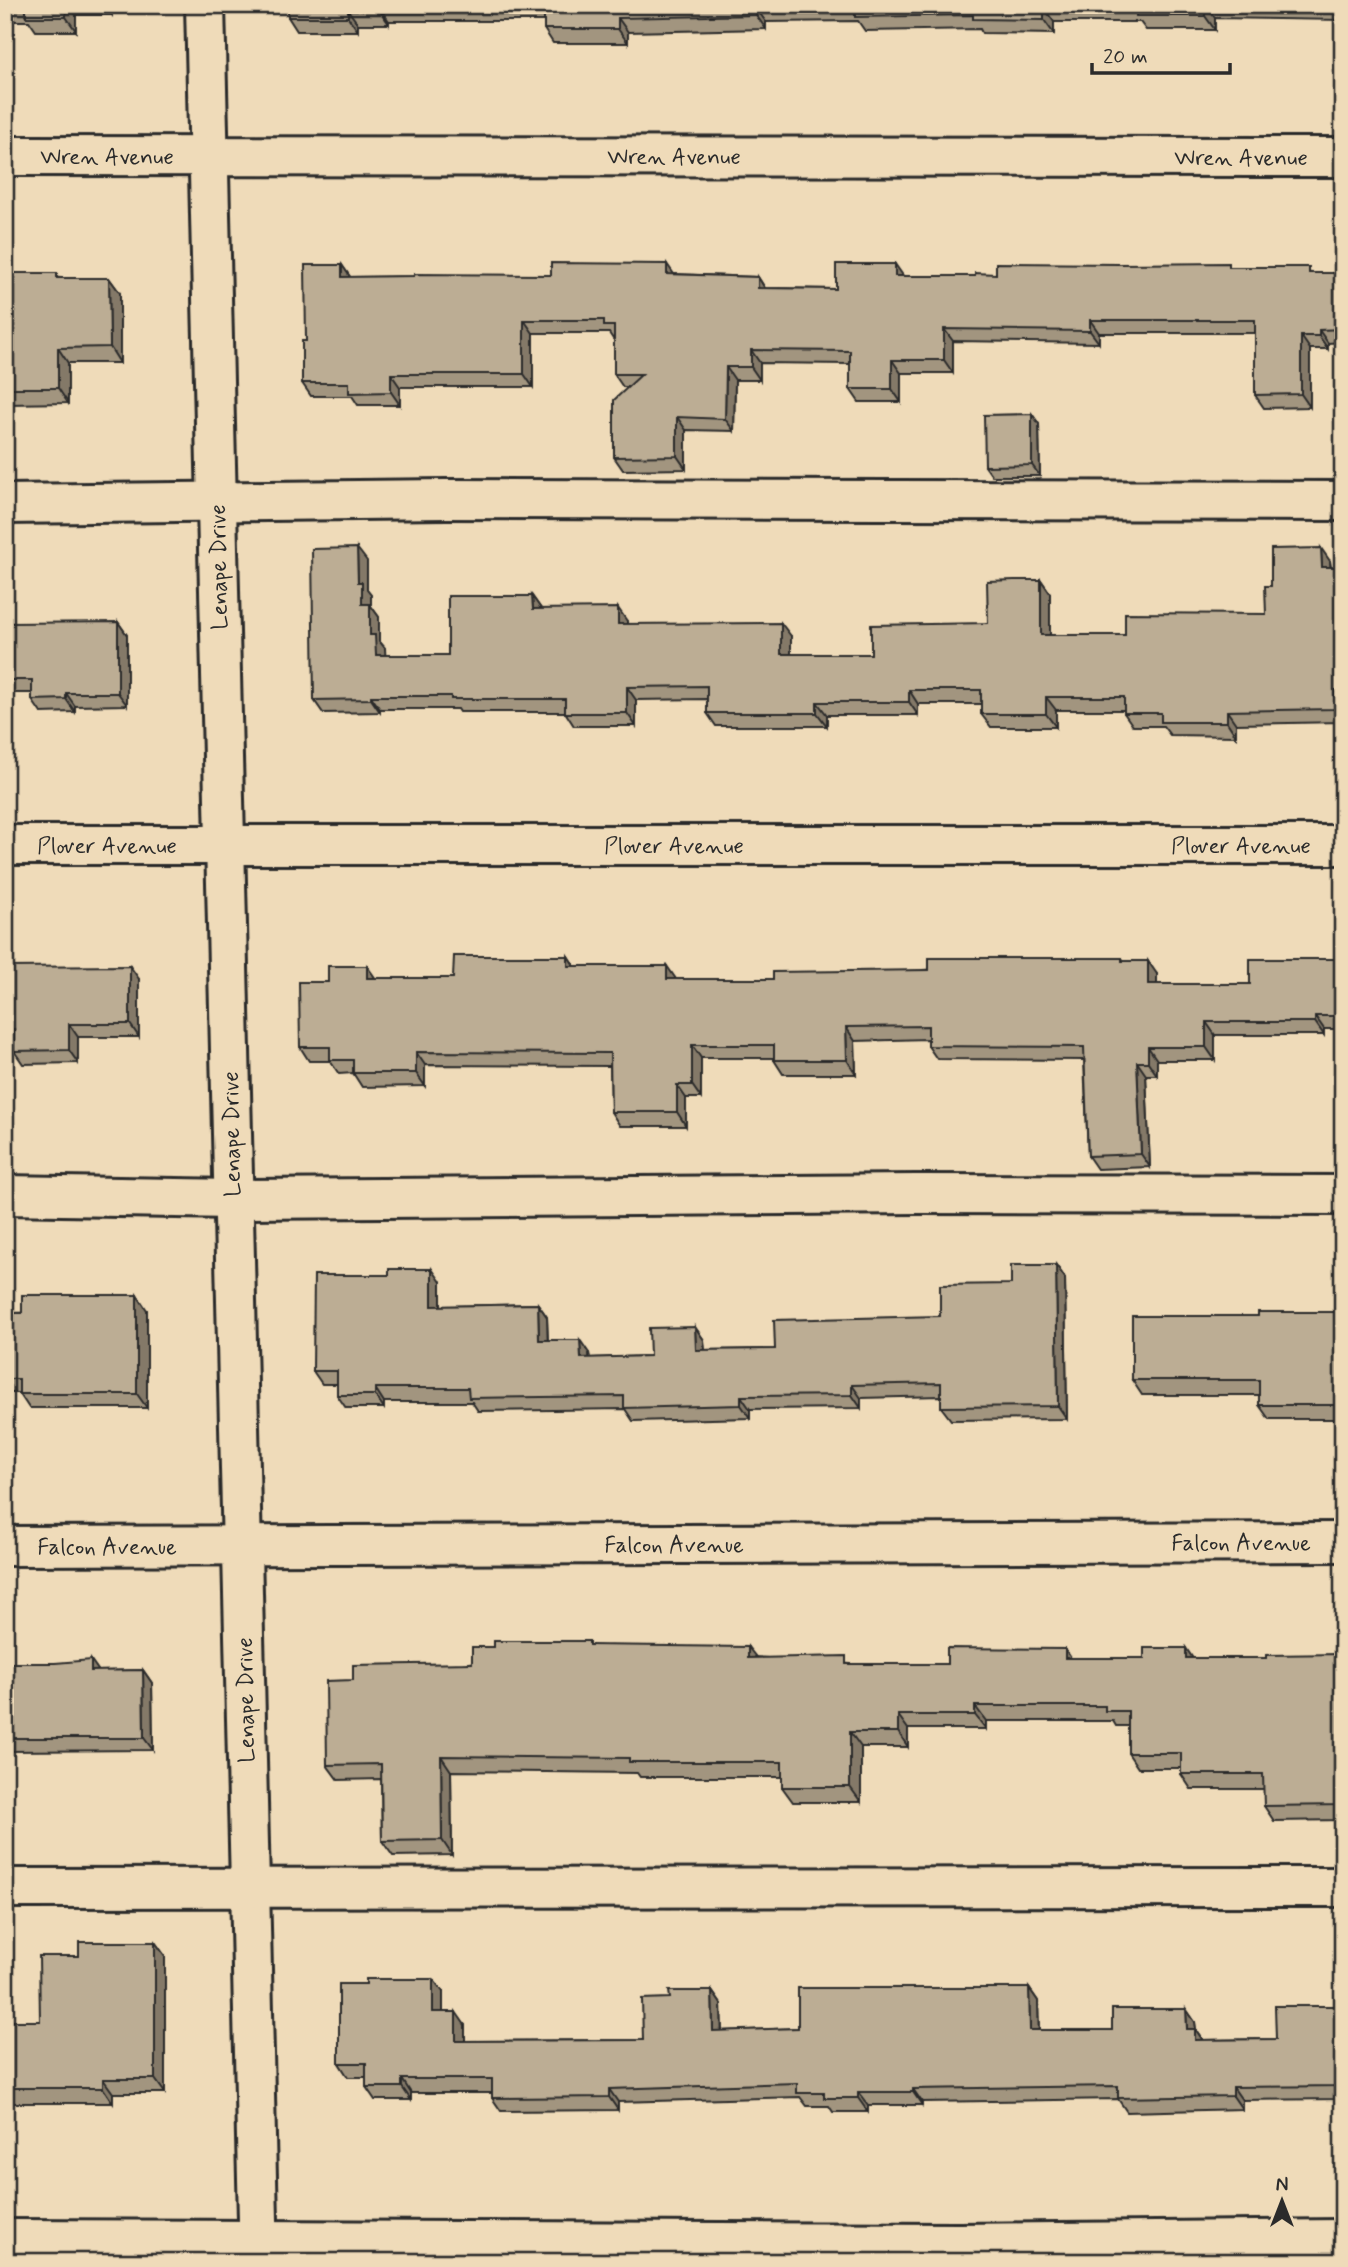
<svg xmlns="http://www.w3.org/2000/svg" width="1348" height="2267" viewBox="0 0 1348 2267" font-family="Mynerve,sans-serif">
<rect width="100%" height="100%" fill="#efdbb9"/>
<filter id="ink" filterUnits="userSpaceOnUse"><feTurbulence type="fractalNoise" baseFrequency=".0143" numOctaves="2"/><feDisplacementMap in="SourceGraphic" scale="14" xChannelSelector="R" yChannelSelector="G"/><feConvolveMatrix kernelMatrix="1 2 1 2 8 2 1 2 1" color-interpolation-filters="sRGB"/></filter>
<g filter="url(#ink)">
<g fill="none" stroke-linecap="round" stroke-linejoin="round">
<defs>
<g id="minor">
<path d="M205,5L259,2262"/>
<path d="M5,156L1343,157"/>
<path d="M5,504L446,499L1343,501"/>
<path d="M5,845H1343"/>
<path d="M5,1195L233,1199L917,1194L1343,1195"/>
<path d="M5,1546L1343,1542"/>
<path d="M5,1888L1343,1887"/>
<path d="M5,2239L959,2243L1343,2239"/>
</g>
</defs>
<use href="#minor" stroke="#2b2b2b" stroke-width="44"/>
<use href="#minor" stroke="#efdbb9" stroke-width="38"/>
</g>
<g fill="#a2957f" stroke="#2b2b2b" stroke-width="2">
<path d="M5,5H112V15H76V31H36L29,21H13L5,10Z"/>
<path d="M288,5H1343V20L1215,18V30H1146L1140,22H1054V34L982,33L980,29L865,31L858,21L766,22V29L628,32V43H553L544,29V21H389V24H358V31H297L288,17Z"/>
<path d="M342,265L350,277L674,274L758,277L765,288L836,289L903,276H975L996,274L1232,267L1313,273H1343V342L1328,343V349H1310V407L1264,408L1255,395V333H1099V343L953,341V373H901V402H859L850,389V364L760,363V380H735L734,431L686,430V469L623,470L614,457L628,387H623L614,374V339H613L609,333H533V387H400V405H358L352,396H311L302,383L306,341Z"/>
<path d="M5,273L61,278H109L120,293V363H68V403L7,404L5,402Z"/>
<path d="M1032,414L1039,424L1040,476H992L985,466Z"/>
<path d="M367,561V590L371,595V606L379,617V641L385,648V655H448L532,596L541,609L627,621V624L791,636V654H871L988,623L1041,580L1050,593V635H1125L1266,614L1271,586L1330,561L1331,567H1343V722L1236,724V736L1170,735L1163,726H1133L1124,713V710H1056V727H991L981,714V704H918V715H827V726H716L707,713V699L636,700V726H574L565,712H460L458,709H380V712L323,713L314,700Z"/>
<path d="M118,622L127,635V705L75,706V712L41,713L32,700V693H5V640Z"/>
<path d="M568,956L574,966L676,979H773L1122,958L1124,961L1157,974V984H1250L1343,959V1029H1324V1035H1215V1060H1157V1075H1146L1150,1167L1097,1169L1088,1156L1084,1060L937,1059L928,1046V1039L855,1041L856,1074H783L774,1060V1058H701V1098H686V1126H620L611,1112L610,1066L425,1065V1086L362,1087L353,1073L339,1074L330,1061H309L300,1047L328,982L376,978H453Z"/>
<path d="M5,967L139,979V1037H78V1063L23,1064L14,1051V1042L5,1043Z"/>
<path d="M1056,1265L1065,1278L1067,1419L951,1420L941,1407V1396L861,1398V1408L750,1409V1418L633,1421L625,1409L478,1411L472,1402H384V1408H346L337,1395V1384H322L313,1371L441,1282V1306L538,1304L547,1317L548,1340L589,1353L590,1358L650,1356L695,1327L704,1340L705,1350L775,1349L940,1316Z"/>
<path d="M147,1310V1408H29L19,1393H5V1313Z"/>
<path d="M1343,1312V1419H1269L1259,1405V1395H1142L1132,1380L1258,1316Z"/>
<path d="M591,1645L851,1664H947L1071,1658H1266L1343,1654V1820L1274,1821L1264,1806V1789H1191L1181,1774V1768H1138L1128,1753V1726H1116L1113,1721H986V1729H908V1747H861V1802H793L782,1787V1777H640L637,1773L451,1771L452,1855L393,1856L382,1841L381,1779L338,1780L327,1765L353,1680Z"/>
<path d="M5,1663L99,1671L143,1670L152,1683L153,1750L5,1751Z"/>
<path d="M155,1942L165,1956V2093H113V2103H8V2106H5V2021H40L79,1956Z"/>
<path d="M366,1984L443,1992V2012L465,2025V2041L643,2040L670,1998L712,1991L721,2004L722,2031L798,2028L1029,1988L1038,2001L1039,2030H1112L1186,2009L1195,2022L1196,2030L1203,2040L1276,2039L1343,2006V2099L1242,2100V2109L1127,2112L1118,2099L922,2102V2105H868V2112H833L829,2106H807L800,2097L618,2102V2110L501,2111L492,2098V2093H411V2100H375L366,2087V2077H348L339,2063Z"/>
</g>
<g fill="#847968" stroke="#2b2b2b" stroke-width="2">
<path d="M66,5H69L76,15V31L66,17Z"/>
<path d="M105,5H112V15Z"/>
<path d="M1205,5L1215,18V30L1205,16Z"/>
<path d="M379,7L389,21V24L379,10Z"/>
<path d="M756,8L766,22V29L756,15Z"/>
<path d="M1044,8L1054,22V34L1044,20Z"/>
<path d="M348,10L358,24V31L348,17Z"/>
<path d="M618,18L628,32V43L618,29Z"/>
<path d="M667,264L676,277L667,274Z"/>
<path d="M895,264L904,277L895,276Z"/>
<path d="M342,265L351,278L342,277Z"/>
<path d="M758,277L766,290L758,288Z"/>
<path d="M109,278L120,293V363L110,347Z"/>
<path d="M524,320L533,333V387L524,374Z"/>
<path d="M1090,320L1099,333V343L1090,331Z"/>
<path d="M944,329L953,341V373L944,360Z"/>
<path d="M1319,330L1328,343V349L1319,336Z"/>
<path d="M1301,336L1310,349V407L1301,394Z"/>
<path d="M58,348L68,363V403L58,388Z"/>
<path d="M751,350L760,363V380L751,367Z"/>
<path d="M892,360L901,373V402L892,389Z"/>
<path d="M726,367L735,380L734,431L725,419Z"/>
<path d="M391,374L400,387V405L391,392Z"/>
<path d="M1032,414L1039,424L1040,476L1032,465Z"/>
<path d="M677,417L686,430V469L677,456Z"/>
<path d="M357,548L367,561V590L371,595V606L379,617V641L385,648L386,668L376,655L370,635L362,604L358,582Z"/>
<path d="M1321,548L1330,561L1331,580L1322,567Z"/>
<path d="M1041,580L1050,593V648L1041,635Z"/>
<path d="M532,596L542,610L533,609Z"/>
<path d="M618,608L627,621V637L618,624Z"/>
<path d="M118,622L127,635V705L118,693Z"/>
<path d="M781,623L791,636V668L781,654Z"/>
<path d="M627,687L636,700V726L627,713Z"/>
<path d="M909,690L918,704V715L909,702Z"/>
<path d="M1335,690L1343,701V720L1335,709Z"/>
<path d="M66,693L75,706V712L66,699Z"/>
<path d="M371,696L380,709V712L371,699Z"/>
<path d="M1046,697L1056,710V727L1046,714Z"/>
<path d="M817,702L827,715V726L817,713Z"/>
<path d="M1227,711L1236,724V736L1227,722Z"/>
<path d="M568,956L577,970L568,966Z"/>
<path d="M1148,961L1157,974V997L1148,984Z"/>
<path d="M130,966L139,979V1037L130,1024Z"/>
<path d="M367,966L376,979L367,978Z"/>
<path d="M667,966L676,979V993L667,979Z"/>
<path d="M1315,1016L1324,1029V1035L1315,1022Z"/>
<path d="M1206,1022L1215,1035V1060L1206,1047Z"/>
<path d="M69,1024L78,1037V1063L69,1050Z"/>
<path d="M846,1027L855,1041L856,1074L847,1060Z"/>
<path d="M692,1045L701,1058V1098L692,1085Z"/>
<path d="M1148,1047L1157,1060V1075L1148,1062Z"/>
<path d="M416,1052L425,1065V1086L416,1073Z"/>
<path d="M1137,1062L1146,1075L1150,1167L1141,1154Z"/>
<path d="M677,1085L686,1098V1126L677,1112Z"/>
<path d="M1056,1265L1065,1278L1067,1419L1058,1406Z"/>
<path d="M432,1269L441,1282V1319L432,1306Z"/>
<path d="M137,1295L147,1310V1408L137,1394Z"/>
<path d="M538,1304L547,1317L548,1353L539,1340Z"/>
<path d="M695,1327L704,1340L705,1363L696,1350Z"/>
<path d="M580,1340L589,1353L590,1371L581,1358Z"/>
<path d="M852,1385L861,1398V1408L852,1395Z"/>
<path d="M375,1388L384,1402V1408L375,1395Z"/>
<path d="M741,1396L750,1409V1418L741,1405Z"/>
<path d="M748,1647L759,1661L748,1658Z"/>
<path d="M1186,1648L1196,1663L1186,1658Z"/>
<path d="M1065,1649L1075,1664L1065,1658Z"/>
<path d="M91,1660L100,1673L91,1671Z"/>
<path d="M143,1670L152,1683L153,1750L144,1738Z"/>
<path d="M975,1706L986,1721V1729L975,1715Z"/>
<path d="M898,1715L908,1729V1747L898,1732Z"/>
<path d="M850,1732L861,1747V1802L850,1787Z"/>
<path d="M441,1756L451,1771L452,1855L442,1840Z"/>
<path d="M155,1942L165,1956V2093L155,2079Z"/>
<path d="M433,1979L443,1992V2025L433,2012Z"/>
<path d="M1029,1988L1038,2001L1039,2043L1030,2030Z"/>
<path d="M712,1991L721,2004L722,2044L713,2031Z"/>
<path d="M1186,2009L1195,2022L1196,2030L1204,2042V2054L1187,2029Z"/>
<path d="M456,2012L465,2025V2054L456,2041Z"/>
<path d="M103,2079L113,2093V2103L103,2088Z"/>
<path d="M402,2079L411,2093V2100L402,2087Z"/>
<path d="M1233,2087L1242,2100V2109L1233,2096Z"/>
<path d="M609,2089L618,2102V2110L609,2097Z"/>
<path d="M913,2089L922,2102V2105L913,2092Z"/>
<path d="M858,2092L868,2105V2112L858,2098Z"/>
</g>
<g fill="#bcad94" stroke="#2b2b2b" stroke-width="2">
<path d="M5,5H66V17H26V7H5Z"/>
<path d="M288,5H1205V16H1136V8H1044V20L973,19V15L855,17V6L756,8V15L618,18V29H544V7H379V10H348V17H288Z"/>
<path d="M1283,5H1343V6Z"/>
<path d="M551,263L667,264V274L758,277V288L836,289V264H895V276H975V273L996,274V263L1119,264L1229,263V267H1309V273H1343V329L1319,330V336H1301V394L1255,395V320H1090V331L944,329V360H892V389H850V351L751,350V367H726L725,419L677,417V456L614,457V400L642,374H614V326H604V320H524V374H391V392L349,393V383H302V341H306L305,265H342V277L414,276V274L551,275Z"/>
<path d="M5,273H57V278H109L110,347L58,348V388H5Z"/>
<path d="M1032,414V465L985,466L984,415Z"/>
<path d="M357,548L358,582H362V604H370V635H375L376,655H448V596H532L533,609L618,608V624L781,623V654H871V625L988,623L987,581L1014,580H1041V635H1125V613L1266,614L1265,586H1271V549L1321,548L1322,567H1343V690H1335V709L1227,711V722H1161V713H1124V697H1046V714H981V690H909V702H817V713H707V686L627,687V713H565V699H451V696H371V699L314,700L312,549Z"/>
<path d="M118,622V693H66V699L32,700V680H5V640H8V623Z"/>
<path d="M454,956H568V966H667V979H773V972L929,970V958H1122V961H1148V984H1250V959H1343V1016H1315V1022H1206V1047H1148V1062H1137L1141,1154L1088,1156L1084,1047L928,1046V1026L846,1027L847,1060H774V1045H692V1085H677V1112H611L610,1053L416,1052V1073H353V1060H330V1047H300L299,982H328V966H367V978H453Z"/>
<path d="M130,966V1024H69V1050L14,1051V1029H5V967Z"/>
<path d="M1011,1265H1056L1058,1406L941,1407V1383L852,1385V1395L741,1396V1405L624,1408V1396L469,1398L468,1388H375V1395H337V1371H313L314,1275H389V1269H432V1306L538,1304L539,1340H580L581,1358L650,1356L649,1328L695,1327L696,1350L775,1349L774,1320L940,1316V1285L1011,1284Z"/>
<path d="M22,1295H137V1394H19V1379H5V1313H22Z"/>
<path d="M1258,1312H1343V1405H1259V1380H1132V1316H1258Z"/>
<path d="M494,1641H589V1645L748,1647V1658L846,1656V1664H947V1648L1065,1649V1658H1144V1648H1186V1658H1266V1655L1343,1654V1805L1264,1806L1263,1774H1181V1753H1128V1711H1105V1706H975V1715H898V1732H850V1787H782V1762H629V1758L441,1756L442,1840L382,1841L381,1764L327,1765L326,1681L353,1680V1665L472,1663V1647H494Z"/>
<path d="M91,1660V1671L143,1670L144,1738H5V1663H55Z"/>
<path d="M79,1942H155V2079H103V2088H5V2021H40L39,1956H79Z"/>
<path d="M366,1979H433V2012H456V2041L643,2040L642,1999L670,1998L669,1991H712L713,2031L798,2028V1988H1029L1030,2030H1112V2009H1186L1187,2029H1195V2040L1276,2039L1275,2006H1343V2086L1233,2087V2096L1118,2098V2086L913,2089V2092H858V2098H824V2093H797V2083L609,2089V2097L492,2098V2079H402V2087H366V2063H339V1984H366Z"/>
</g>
</g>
<g text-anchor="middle" stroke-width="5" stroke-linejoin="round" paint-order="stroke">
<g font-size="23" fill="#2b2b2b" stroke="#efdbb9">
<text x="107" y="164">Wren Avenue</text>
<text x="674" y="164">Wren Avenue</text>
<text x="1241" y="165">Wren Avenue</text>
<text transform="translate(218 567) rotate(-91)" y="8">Lenape Drive</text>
<text x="107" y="853">Plover Avenue</text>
<text x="674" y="853">Plover Avenue</text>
<text x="1241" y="853">Plover Avenue</text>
<text transform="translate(231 1134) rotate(-91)" y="8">Lenape Drive</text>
<text x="1241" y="1550">Falcon Avenue</text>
<text x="674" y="1552">Falcon Avenue</text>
<text x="107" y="1554">Falcon Avenue</text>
<text transform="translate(245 1700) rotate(-91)" y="8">Lenape Drive</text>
</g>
</g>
<rect width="1348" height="2267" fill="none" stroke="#efdbb9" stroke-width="28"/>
<rect x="14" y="14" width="1320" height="2239" fill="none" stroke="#2b2b2b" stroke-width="2.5" filter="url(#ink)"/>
<g transform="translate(1282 2201)" stroke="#efdbb9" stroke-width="5" paint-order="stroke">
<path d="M0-5L12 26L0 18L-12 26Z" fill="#2b2b2b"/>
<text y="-10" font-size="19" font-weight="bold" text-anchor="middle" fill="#2b2b2b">N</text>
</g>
<path d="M1092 63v10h138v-10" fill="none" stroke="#2b2b2b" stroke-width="3.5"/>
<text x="1103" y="63" font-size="21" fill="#2b2b2b" stroke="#efdbb9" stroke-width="5" paint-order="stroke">20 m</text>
</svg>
